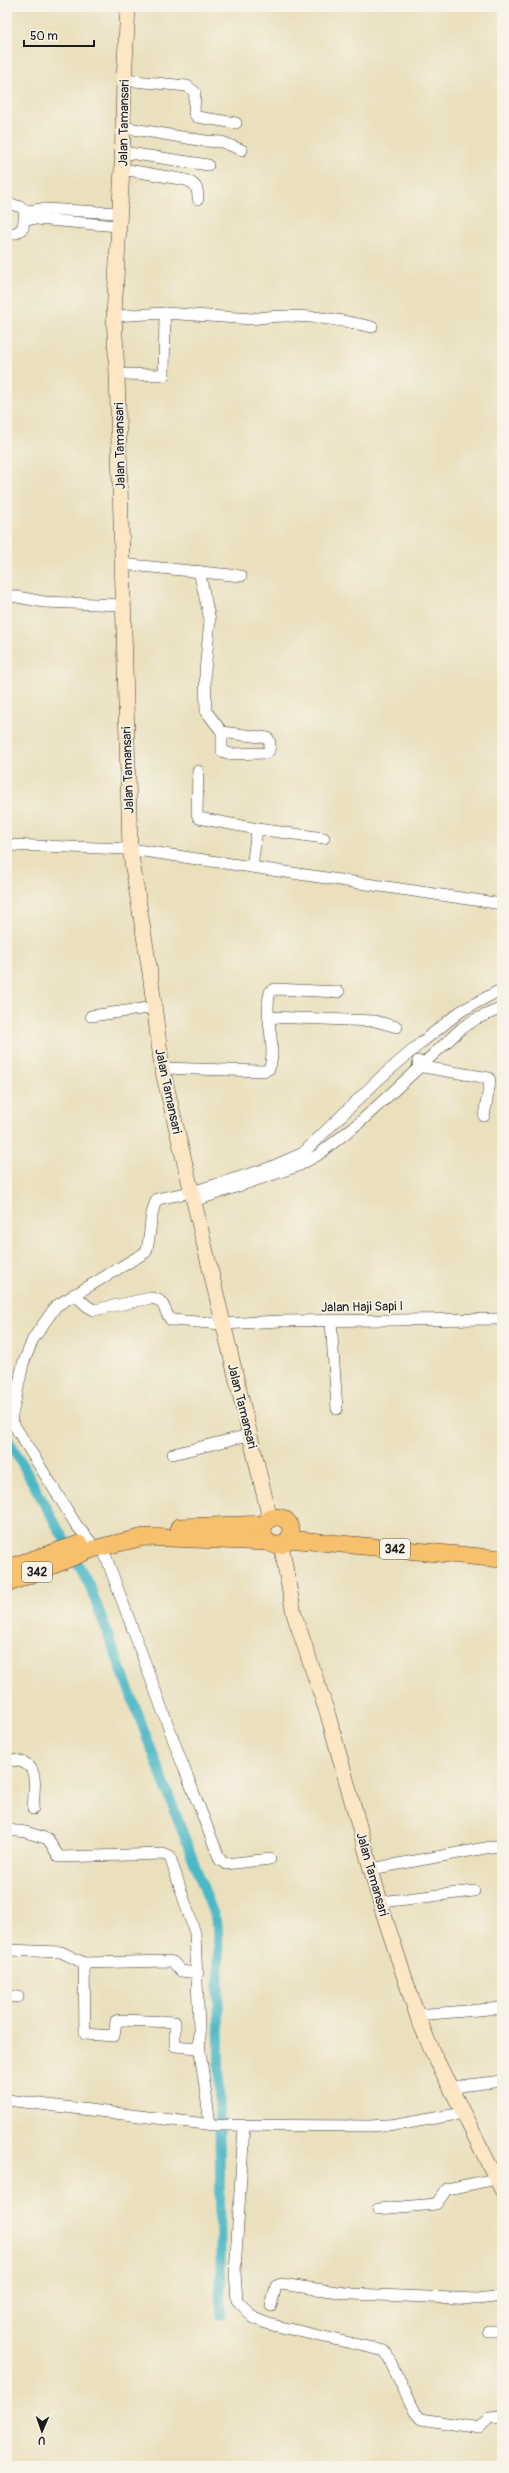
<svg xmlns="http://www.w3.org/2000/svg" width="509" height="2473" viewBox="0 0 509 2473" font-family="Pangolin,sans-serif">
<rect width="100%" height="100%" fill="#f7f3e8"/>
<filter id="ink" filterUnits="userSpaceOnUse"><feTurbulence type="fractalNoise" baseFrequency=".025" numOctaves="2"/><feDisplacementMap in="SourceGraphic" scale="8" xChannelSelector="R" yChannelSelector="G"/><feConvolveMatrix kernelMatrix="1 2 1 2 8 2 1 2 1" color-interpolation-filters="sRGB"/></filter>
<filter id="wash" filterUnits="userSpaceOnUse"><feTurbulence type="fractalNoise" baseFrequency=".012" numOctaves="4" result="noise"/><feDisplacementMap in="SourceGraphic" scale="16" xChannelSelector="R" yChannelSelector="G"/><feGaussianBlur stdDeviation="0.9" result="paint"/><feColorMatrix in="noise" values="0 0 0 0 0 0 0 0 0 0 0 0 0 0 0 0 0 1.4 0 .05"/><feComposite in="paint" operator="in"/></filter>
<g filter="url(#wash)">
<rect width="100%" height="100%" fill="#eae0bd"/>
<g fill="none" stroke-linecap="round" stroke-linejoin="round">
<path stroke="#4bb8c6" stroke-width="10" d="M7,1437L89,1584L218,1926L221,2315"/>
</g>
</g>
<g filter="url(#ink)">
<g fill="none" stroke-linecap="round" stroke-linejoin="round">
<defs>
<g id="minor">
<path d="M124,80L187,86L195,92L194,113L197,117L236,123"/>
<path d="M122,127L205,141L222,142L242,150"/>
<path d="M122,152L208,165"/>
<path d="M122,169L186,180C196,184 198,188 198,199"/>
<path d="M7,203L21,207L25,211L23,228L16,233L7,234"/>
<path d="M25,211L44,209L119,213"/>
<path d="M25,218L118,226"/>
<path d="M114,316L165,313L252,319C291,312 334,318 372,327"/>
<path d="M117,374L164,375L165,313"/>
<path d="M121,564L241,576"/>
<path d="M199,571L210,620L205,671L206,711L222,732L268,738L270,743L269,751L265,753L231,754L222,751V732"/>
<path d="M7,595L44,602L122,605"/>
<path d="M198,771L197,814L199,818L257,829L324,838"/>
<path d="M7,845L130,849L502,904"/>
<path d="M252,867L257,829"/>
<path d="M91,1016L155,1007"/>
<path d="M269,1017L375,1021L397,1027"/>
<path d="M418,1061L419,1066L429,1068L489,1078L490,1082L484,1116"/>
<path d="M162,1068L264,1071L269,1069C278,1047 263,1016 270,992L275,989L339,992"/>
<path d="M194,1201L298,1166L318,1155L360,1122L462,1028L476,1019L502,1008"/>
<path d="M74,1294L87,1306L94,1310L151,1298C167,1300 162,1310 171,1320L223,1324L280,1321L502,1319"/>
<path d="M331,1321L337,1409"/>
<path d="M173,1454L249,1435"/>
<path d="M90,1541L77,1526L11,1420L23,1364L33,1339L56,1306L146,1252C152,1235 148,1217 157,1199L192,1192L269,1168L303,1153L379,1079L422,1042L461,1011L502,989"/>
<path d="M102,1546L179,1755L220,1860L226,1864L270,1859"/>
<path d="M7,1760C42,1759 34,1783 33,1809"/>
<path d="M7,1830L26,1832L48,1839L59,1857L163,1854L170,1857L195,1933L200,2052"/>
<path d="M371,1869L502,1845"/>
<path d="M381,1902L474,1891"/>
<path d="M7,1950L61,1952L84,1963L169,1961L173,1962L181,1971L198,1973"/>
<path d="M84,1963L85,2034L114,2036L116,2021L119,2020L175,2022V2046L197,2048L200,2052L210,2124"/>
<path d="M7,1996L18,1997"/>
<path d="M417,2015L502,2008"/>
<path d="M451,2087L502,2081"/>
<path d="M7,2100L214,2125L369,2126L402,2124L463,2113"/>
<path d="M244,2127L235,2272L237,2300L254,2318L268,2324L385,2351L415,2412L421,2419L479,2428L489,2418L502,2417"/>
<path d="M378,2209L436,2204L447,2189L496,2179"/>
<path d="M271,2306L276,2286L281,2284L352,2294L478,2299L502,2296"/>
<path d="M488,2331H502"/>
</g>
<g id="secondary">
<path d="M128,7L124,80L122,169L114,316L117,374L130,849L150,973L162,1068L270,1519"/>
<path d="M281,1544L294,1614L328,1715L383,1912L417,2015L432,2051L502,2190"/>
</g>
<g id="primary">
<circle cx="277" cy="1531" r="14"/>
<path d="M179,1527L265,1524"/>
<path d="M288,1539L502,1559"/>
<path d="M7,1568L79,1544"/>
<path d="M7,1584L93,1549L144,1537L268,1542"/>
</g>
</defs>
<use href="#minor" stroke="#3b3934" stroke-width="12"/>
<use href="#secondary" stroke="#3b3934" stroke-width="16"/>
<use href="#primary" stroke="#3b3934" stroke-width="18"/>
<use href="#minor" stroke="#fff" stroke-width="11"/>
<use href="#secondary" stroke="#fce6c4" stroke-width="15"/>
<use href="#primary" stroke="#f7c06c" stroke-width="17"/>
</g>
</g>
<g text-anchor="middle" stroke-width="3.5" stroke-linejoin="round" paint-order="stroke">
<g fill="#f7f3e8" stroke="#5e5c59" stroke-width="1">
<rect x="380" y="1539" width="30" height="20" rx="3"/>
<rect x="22" y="1562" width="30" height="20" rx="3"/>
</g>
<g font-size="12" font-weight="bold" fill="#1c1c1c">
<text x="395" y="1553">342</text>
<text x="37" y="1576">342</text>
</g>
<g font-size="13" fill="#1c1c1c" stroke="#f7f3e8">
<text transform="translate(123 123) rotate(-89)" y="5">Jalan Tamansari</text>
<text transform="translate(119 446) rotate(-91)" y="5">Jalan Tamansari</text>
<text transform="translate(127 770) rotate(-92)" y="5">Jalan Tamansari</text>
<text transform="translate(169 1091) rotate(78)" y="5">Jalan Tamansari</text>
<text transform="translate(362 1306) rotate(-1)" y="5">Jalan Haji Sapi I</text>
<text transform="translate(243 1406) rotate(76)" y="5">Jalan Tamansari</text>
<text transform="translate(373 1874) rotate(74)" y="5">Jalan Tamansari</text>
</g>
</g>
<rect width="509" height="2473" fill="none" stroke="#f7f3e8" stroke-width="24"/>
<g transform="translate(42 2431) rotate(182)" stroke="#f7f3e8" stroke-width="3" paint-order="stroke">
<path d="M0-3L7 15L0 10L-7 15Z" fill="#1c1c1c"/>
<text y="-6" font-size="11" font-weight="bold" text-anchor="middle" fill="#1c1c1c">U</text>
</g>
<path d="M24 40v6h70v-6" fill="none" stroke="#1c1c1c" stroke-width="2"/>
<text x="30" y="40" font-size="12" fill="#1c1c1c" stroke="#f7f3e8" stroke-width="3" paint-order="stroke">50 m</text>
</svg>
